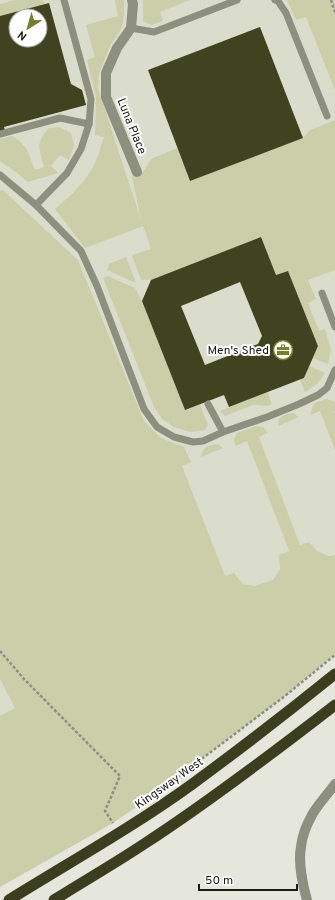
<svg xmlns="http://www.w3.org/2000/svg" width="335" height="900" viewBox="0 0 335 900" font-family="Overpass,sans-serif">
<rect width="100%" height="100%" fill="#e5e6dc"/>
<g fill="#daddcb" fill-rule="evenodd">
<path d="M0,0H306L335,86V170L308,279L335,270V563L300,546L259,437L247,441L289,551L270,591L220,578L176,469L184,447L161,438L144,421L78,260L4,191L0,190ZM16,16H40V40H16Z"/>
<path d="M0,671L25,706L0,739Z"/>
</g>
<g fill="#cacfa9">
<path d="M15,0H43L45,4L0,16V4Z"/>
<path d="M115,0H124V14L122,28L111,44L99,74L98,88L141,220L132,177L143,172L151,159L177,148L190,181L303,138L310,130L335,120V270L308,280L316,299L308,303L319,331L325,329L331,349L328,364L313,358L318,346L288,271L276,275L141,280L132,255L151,249L143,226L85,248L55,209C71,195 87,181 96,161C99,153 101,145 104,137L95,135L96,97L87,60L95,57L86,25L118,16Z"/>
<path d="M143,0H190L160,12L163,21L151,25L143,21Z"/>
<path d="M287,0H335V90L306,17L296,20Z"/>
<path d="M60,127L71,133L74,145L69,160L60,155L51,166L58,173L28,182L17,173L0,161V139L12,136C29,146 28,153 35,170L44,167C40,148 34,145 49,128Z"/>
<path d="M0,190L4,191L78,260L144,421L161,438L184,447L191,462L182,466L225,576L234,573L243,584L255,586L273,580L280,569L279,555L289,551L247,441L235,446L234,439L237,433L257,426L263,427L268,433L259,437L300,545L309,542L317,551L328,556L335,555V654L285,696L145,801L113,823L0,887V716L15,708L0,679Z"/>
<path d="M126,257L136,283L107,270L109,264Z"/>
<path d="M108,276L135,288L142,301L185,410L200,405L208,425L205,430L190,432L174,427L162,419L154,407L103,278Z"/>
<path d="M309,366L325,373L317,384L305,392L300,380L305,378Z"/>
<path d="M267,392L272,404L268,406L253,405L225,416L220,411Z"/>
<path d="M327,399L335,402V410L334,412L335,413V450L320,411L311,415C312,402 316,402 327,399Z"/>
<path d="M293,413L299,417L278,426L279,419L286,414Z"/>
<path d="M218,444L223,448L201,457C203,446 208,445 218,444Z"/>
</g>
<g fill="#3f4320" fill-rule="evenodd">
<path d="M49,3L71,84L82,90L86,105L4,127L5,130L0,132V16ZM16,16H40V40H16Z"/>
<path d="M260,27L303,138L190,181L148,70Z"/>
<path d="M261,237L276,275L288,271L318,346L304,378L229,407L224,395L185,410L142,301L151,280ZM240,282L262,336L258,344L205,365L181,306Z"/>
</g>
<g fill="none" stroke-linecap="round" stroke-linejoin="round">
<g stroke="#8d8e86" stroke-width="2.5" stroke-dasharray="3 2" stroke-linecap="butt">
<path d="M331,0L335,12"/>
<path d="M0,651L24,679L120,776L105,811L113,823"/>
<path d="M158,792L285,696L335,655"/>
</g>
<g stroke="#8d8f7f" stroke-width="7">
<path d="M275,0L278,1L286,13L327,116"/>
<path d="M131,28L154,32L237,0"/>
<path d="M0,134L60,118L89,124"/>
<path d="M0,175L36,205L81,251L97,286L144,409L157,427L174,437L193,442L203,441L223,432L267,417L299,404L318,395L327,388L335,370"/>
<path d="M36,205L67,173L81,149L89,124L91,99L64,0"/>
<path d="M322,293L335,327"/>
<path d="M208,404L223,432"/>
</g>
<path stroke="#8d8f7f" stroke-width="10" d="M132,0L133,4L131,28L117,48L106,73V97L137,172"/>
<path stroke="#8d8f7f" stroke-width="10" d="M307,900C303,886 298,862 301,847C302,836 307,824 312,815C318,804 328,794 335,784"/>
<g stroke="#3b3e1e" stroke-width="11">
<path d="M9,900C70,862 133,827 191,785C240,749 288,712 335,674"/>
<path d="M54,900C84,881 114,864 144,844C210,801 273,753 335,705"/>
</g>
</g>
<defs>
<symbol id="office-ring" viewBox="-11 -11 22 22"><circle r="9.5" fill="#fff" stroke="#787f2b" stroke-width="1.5"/><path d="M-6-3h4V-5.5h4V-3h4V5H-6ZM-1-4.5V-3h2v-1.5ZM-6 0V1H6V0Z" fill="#787f2b"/></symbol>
</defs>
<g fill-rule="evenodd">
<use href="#office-ring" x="272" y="339" width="22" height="22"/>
</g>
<g text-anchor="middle" stroke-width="4" stroke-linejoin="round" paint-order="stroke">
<g font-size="12" fill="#191915" stroke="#fff">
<text transform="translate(132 126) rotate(68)" y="4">Luna Place</text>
<text transform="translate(169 783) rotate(-35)" y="4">Kingsway West</text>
</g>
<g font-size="12" fill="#191915" stroke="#fff" text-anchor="end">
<text x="269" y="354">Men's Shed</text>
</g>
</g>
<g transform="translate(28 28) rotate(217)"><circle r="19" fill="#ffffff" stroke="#a3a3a1"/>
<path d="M0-3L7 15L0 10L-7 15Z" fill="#787f2b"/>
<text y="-6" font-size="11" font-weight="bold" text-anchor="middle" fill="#191915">N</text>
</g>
<path d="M199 884v6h98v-6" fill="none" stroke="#191915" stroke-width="2"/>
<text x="205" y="884" font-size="12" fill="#191915" stroke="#ffffff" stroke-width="3" paint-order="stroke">50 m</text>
</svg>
